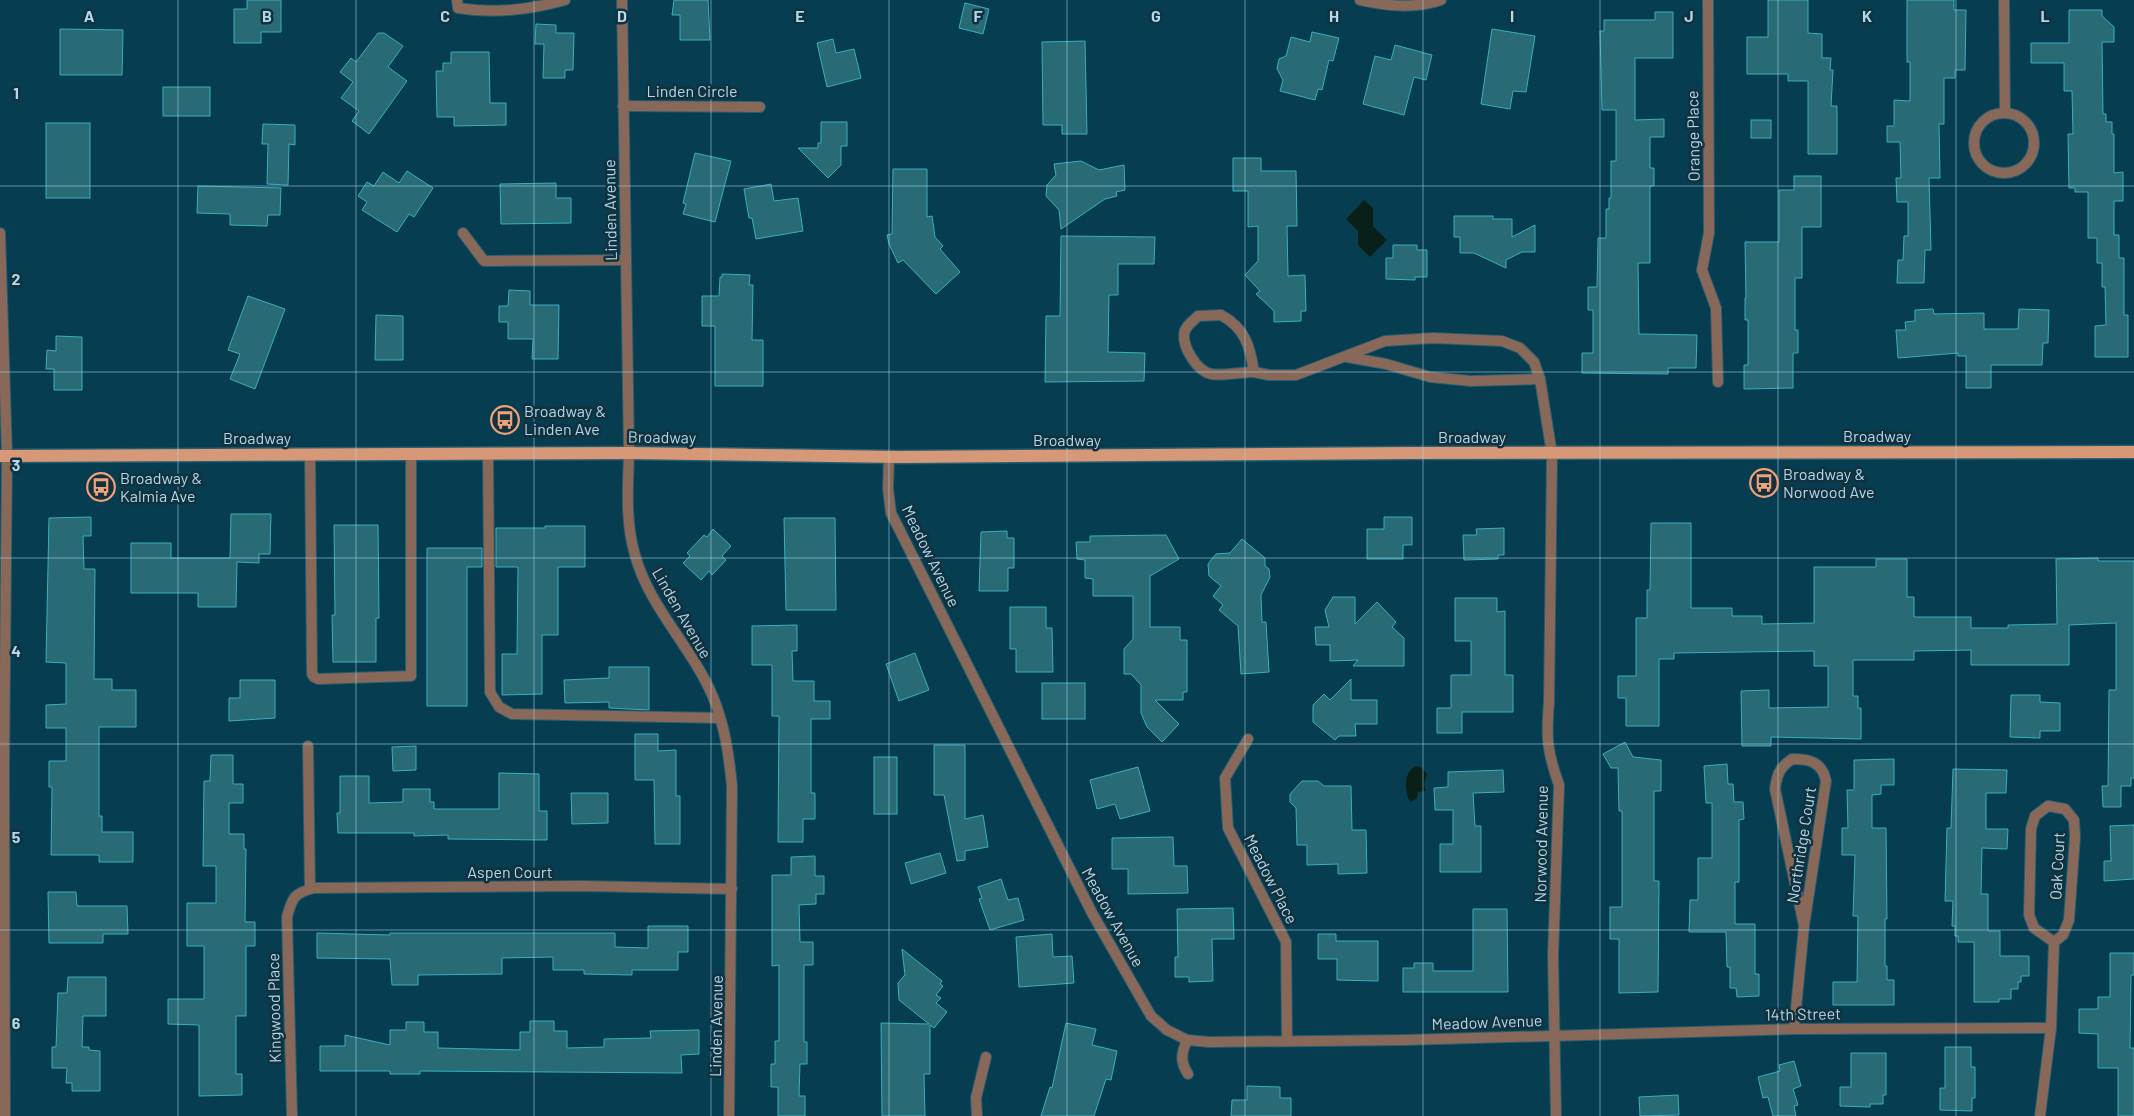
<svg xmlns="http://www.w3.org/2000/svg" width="2134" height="1116" viewBox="0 0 2134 1116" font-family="Barlow,sans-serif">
<rect width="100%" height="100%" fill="#063d50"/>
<g fill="#082018">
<path d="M1364,200L1373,208V226L1387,240L1370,257L1358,245V231L1346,219Z"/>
<path d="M1416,766L1421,767L1427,774L1424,784L1426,791L1418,792L1417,798L1411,802L1408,798C1405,787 1404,772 1416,766Z"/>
</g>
<g fill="#286b75" stroke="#39afbe">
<path d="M247,0H281V32H261V43H234V9H247Z"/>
<path d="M674,0H708L710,40H680V15H672Z"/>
<path d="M1768,0H1808V33L1822,34V58H1831L1830,70H1833L1831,106H1837V154H1808V81H1788V74H1747V37H1768Z"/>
<path d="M1907,0H1954V10H1966L1965,70H1955V78H1944V124H1939L1940,178H1929L1931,250H1925L1924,283H1897L1898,260H1903L1904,236H1908V202H1897L1896,178H1901L1900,142H1887V126H1894V100L1910,101V62H1907Z"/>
<path d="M965,3L989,9L983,34L959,28Z"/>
<path d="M2069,10H2102V16L2114,27V42H2102L2103,114H2106V122H2112V134H2114V173L2123,172V201H2114V235H2119V258H2124V315H2128V357H2095V326L2106,325L2105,287H2102V263H2097V238H2088V192H2075V188H2069L2068,134H2073L2072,91H2064V63H2031V43H2069Z"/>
<path d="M1655,12H1673V58H1635V120L1664,119V137H1650V168H1654V186H1650V263H1638L1639,334L1697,335L1696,368H1668V374L1582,373V353H1593V310H1588V287H1597L1598,238H1606V209H1609V198H1611V161H1616V110H1602L1600,31H1604V20H1655Z"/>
<path d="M536,24L556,25V33H574L573,70H565V78H543L544,44H535Z"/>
<path d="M60,29L123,30L122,75H60Z"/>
<path d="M1492,29L1535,36L1526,92L1513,91L1510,109L1481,104Z"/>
<path d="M1312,32L1339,38L1333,61L1329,60L1322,90L1318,89L1315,100L1280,91L1283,80L1277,69L1279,59L1286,56L1291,37L1310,42Z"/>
<path d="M378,33H384L403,46L388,67L407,81L369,134L352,121L359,111L341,98L353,82L340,72L351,58L356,62Z"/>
<path d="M833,39L836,53L854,49L861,78L827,87L817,43Z"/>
<path d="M1085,41L1087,134H1062V125H1043L1042,42Z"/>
<path d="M1395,45L1432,55L1426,80L1414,77L1404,115L1363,104L1375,56L1391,60Z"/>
<path d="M451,52H489L490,103H506V125L454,126V117H437L436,71H443V63H451Z"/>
<rect x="163" y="87" width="47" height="29"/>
<rect x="1751" y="120" width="20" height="18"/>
<path d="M821,122H847V146H841V165L828,178L798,148H818V143H821Z"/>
<rect x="46" y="123" width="44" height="75"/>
<path d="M263,124L295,125V145L289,144L288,185L267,184L268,144H262Z"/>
<path d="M695,153L731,161L715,222L683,214L686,204L683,203Z"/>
<path d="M1233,158H1261V171H1296L1297,226H1287L1288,276L1305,275L1306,311H1301V321L1274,322V311L1256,294L1260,291L1245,275L1258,261V226L1248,227V191H1233Z"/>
<path d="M1081,161L1099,170L1124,165L1125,190L1116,192L1117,196L1105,199L1061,229L1059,210L1046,196L1047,185L1056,175L1054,164Z"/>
<path d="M893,169H927V217L932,216L935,237L943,246L940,249L960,272L936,294L903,260L898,263L889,244L887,235L892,234Z"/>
<path d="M407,171L433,188L414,217L409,214L397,232L362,210L367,202L358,196L367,182L374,186L383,172L399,183Z"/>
<path d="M1794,176H1821V227H1802V278H1795V330H1798V353H1793V388L1744,389V365H1748V320H1745V298H1746L1745,242H1779V190H1794Z"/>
<path d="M556,183V198H571V223L501,224L500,184Z"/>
<path d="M771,184L774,201L798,198L803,231L756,239L752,218H749L744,189Z"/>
<path d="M198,186L281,188L280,215H268L267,226L230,225V214L197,213Z"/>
<path d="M1454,216H1493V219H1512V237L1535,225V252H1522L1506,260V268L1474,253H1460V237H1454Z"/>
<path d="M1061,236L1155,237L1154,264H1118V295H1109L1108,352L1145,353L1144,381L1045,382L1046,316H1060Z"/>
<path d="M1393,245H1417V250H1427V277H1415V280L1386,279V258H1393Z"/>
<path d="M722,274L750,275L749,285H753L752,340H763V386H715V326H702V296H719L720,277H722Z"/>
<path d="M509,290L530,291V305H559L558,359H532L533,339H508V322H499V306H508Z"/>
<path d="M248,296L285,309L255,389L230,379L240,354L228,350Z"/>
<path d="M1933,309L1934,314L1984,313V329H2018L2019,309L2049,310L2048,343H2043L2042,365H1991V388H1966V356H1958V353L1898,358L1896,330H1906L1905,322L1915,321V310Z"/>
<path d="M376,315L403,316V360H375Z"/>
<path d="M56,336L82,337V390H54V369H46L47,350L56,351Z"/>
<path d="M231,514H271L270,554H259V563L237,562L236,607H198V593H131V543H171V558H230Z"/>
<path d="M91,517V536H83L84,569H95L94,679H112V690H136V727H99V816H102V832H133V862H99V855H51L52,787H49V761H66V728H46V705L66,704V663L46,662L49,518Z"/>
<path d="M1384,517H1412V545H1403V559H1367V529H1384Z"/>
<path d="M784,518H835L836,610H786Z"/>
<path d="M1651,523H1691V608H1732V616H1762V624L1814,623V567H1876V559H1907V597H1914V617H1971V628H2008V625L2057,624L2056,559L2098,558V561H2134V778H2131V786H2121V807H2103L2102,786H2108L2109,690H2116V623L2069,625V665H1971V650L1914,651V660H1853V696H1858V708H1861V739L1771,737V746H1742L1741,691L1769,690V708L1828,707V666H1814V651L1674,653V659H1659V726H1626V698H1618V676H1636V618H1647V590H1650Z"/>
<path d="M334,525H378L379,618H376V662H333L332,615H335Z"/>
<path d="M545,526H585V567H558V635H542V694L502,695V654H517L518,567H496V528H545Z"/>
<path d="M1504,528V555H1498V559L1464,560L1463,535H1477L1476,529Z"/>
<path d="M713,529L731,546L722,556L726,560L712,575L709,571L701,580L683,563L690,556L687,553L704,535L707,537Z"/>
<path d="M1007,531V538H1014V568H1008V591H979L981,532Z"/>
<path d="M1166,535L1179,559L1150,576V627H1180V640H1187V692H1183V700H1155L1179,724L1162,742L1147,727L1141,713V685L1131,674H1124V649L1133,639V596H1093V579L1085,578V560L1077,559L1076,542H1090V536Z"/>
<path d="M1242,539L1265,558V566L1269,569L1270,577L1261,595L1262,622H1266L1269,672L1241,674L1238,626L1219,610L1223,605L1213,596L1221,586L1209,576L1208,564L1216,554L1230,553Z"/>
<path d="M427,548H482V567H467V706H427Z"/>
<path d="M1333,597H1355V624L1377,602L1396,622L1392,627L1404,638V666H1353L1358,660L1330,661V645H1316L1315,627H1329L1325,610Z"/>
<path d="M1455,598H1497V612L1505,611V675H1513V712H1462V733H1437V708H1451V675H1471V641H1455Z"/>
<path d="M1010,607H1046V628H1052L1053,672H1016V649H1010Z"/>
<path d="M797,625V651H792L793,681H814V701H830V719H811V793H815V819H803V842H778L779,716H772V665H752V626Z"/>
<path d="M915,653L929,690L899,701L886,664Z"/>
<path d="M609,667H649V710L609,708V702L565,703L564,680L609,678Z"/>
<path d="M1351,679V700H1377V724H1355L1356,736H1339L1335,740L1313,722V705L1324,694L1330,700Z"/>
<path d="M240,680H275V718L229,721V698H240Z"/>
<rect x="1042" y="683" width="43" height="36"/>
<path d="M2011,695H2040V702L2060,703V731H2040V738L2010,737Z"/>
<path d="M635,734H658V751L676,750V796H680V844H655L654,780H635Z"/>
<path d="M1625,742L1633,757L1661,760V791H1654V881H1659L1658,992L1619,993V939H1610V907H1622V811H1619L1618,768H1611L1603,754Z"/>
<path d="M934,745H965V819L983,815L988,847L965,851V860L957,861L944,795H934Z"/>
<path d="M416,746V770L393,771L392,747Z"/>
<path d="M211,755H233V784H243V803H229V834H244V849H246L245,922H255V946H246V1016H236V1074H242V1095L199,1096V1025L168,1024V999H204V946H187V903H216V866H203L204,781H210Z"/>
<rect x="874" y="757" width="23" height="57"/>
<path d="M1894,759V785H1881V794L1872,795V828H1886L1887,919H1885V966H1887V980H1894V1005H1833V982H1857L1858,916H1853L1855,855H1842V828H1848L1847,790H1854V760Z"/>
<path d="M1727,764L1728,784H1733L1734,802H1743L1744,819L1739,820V882H1735V924H1755V974H1759V996L1737,997L1736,988H1730V967H1727L1726,932H1689L1690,900H1698V858H1712V803H1706L1704,766Z"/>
<path d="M1138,767L1150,811L1120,819L1115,804L1097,809L1090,780Z"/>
<path d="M1953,769L2007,770L2006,793H1986V829H2008L2007,849L1982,848L1981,894H1988V931H2000V956H2029V976H2021V982H2018V989H2011V999H1999V1002H1974V942H1958V936H1955V926H1952L1953,901H1945L1947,828H1951Z"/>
<path d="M1503,770L1504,792L1473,793L1475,826H1481V872H1440V844H1453V810H1435L1434,788L1448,787V772Z"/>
<path d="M499,773L539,774V811H547V840L448,839V835L414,836V833H338L337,813H340V776H369V803L403,802V789H430V802H434V809H499Z"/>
<path d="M1302,781H1318L1324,786H1351L1352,830H1366L1367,873L1338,874V864L1307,865V845H1297L1296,808L1290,802V794Z"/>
<path d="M571,793H608V823L572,824Z"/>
<path d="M2134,825V879L2104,881V861H2111L2110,826Z"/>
<path d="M1173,837L1174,866H1187L1188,893L1128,894V869H1112V838Z"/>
<path d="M940,853L946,873L911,884L905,863Z"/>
<path d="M815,856V876H824V894H816V904L799,905L800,942H813V965H804V1042H807V1064H800L799,1096H805V1116H778V1087H771V1064H775V1041H779V965L772,966V875H791V857Z"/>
<path d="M1001,879L1008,900L1018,898L1024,920L990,930L979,899L982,898L978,887Z"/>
<path d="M48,892H76L77,906H127L128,934H103V943H49Z"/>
<path d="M1233,908L1234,939H1212L1213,981L1189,982V977H1175V957H1178L1177,909Z"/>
<path d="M1473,909H1507L1508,992H1403V968H1414V963H1433V971H1473Z"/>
<path d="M648,926H688V952H678V970H632V975L584,974V970H553V957L502,958V974L418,975V985H392L390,959L317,958V933L390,935V933H615V947L648,948Z"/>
<path d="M1052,934L1053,957L1072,956L1074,983L1019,987L1016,937Z"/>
<path d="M1318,934H1336V941H1378V981L1337,980V959H1318Z"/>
<path d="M902,949L942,981L940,984L943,986L936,995L941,998L936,1003L947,1012L934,1028L930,1025V1074H924L925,1116H882L881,1023L929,1024L899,1000L898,983L905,975Z"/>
<path d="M2110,953H2134V975H2131L2130,1048H2134V1116H2118V1068H2098V1034L2079,1033V1009H2098V997H2110Z"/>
<path d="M68,977H106V1016H83L82,1047H89V1050L100,1051V1091H72V1083H66L67,1068H52V1047H56L58,993H67Z"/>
<path d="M530,1021H554V1031H567V1048L604,1047V1039L651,1038L650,1031L699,1030V1054L681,1055L682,1073L420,1071V1074H390V1071H320V1046H345V1035L390,1045V1030H406V1022H424V1032H438V1048L520,1050V1032H530Z"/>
<path d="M1066,1023L1096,1029L1092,1045L1117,1051L1111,1080L1106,1079L1094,1116H1041L1050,1087L1052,1088Z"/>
<path d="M1945,1047H1971V1067H1975V1098H1972V1111L1940,1110V1088H1945Z"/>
<path d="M1851,1053H1886V1095H1883V1104H1870V1107L1840,1106V1087H1851Z"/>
<path d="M1794,1061L1801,1086L1793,1089L1798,1105L1794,1106L1796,1116H1773L1768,1097L1763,1098L1758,1077L1780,1071L1779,1065Z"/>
<path d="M1247,1086L1280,1087V1098H1291V1116H1231L1232,1100H1247Z"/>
<path d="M1678,1095L1679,1115L1640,1116L1639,1097Z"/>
</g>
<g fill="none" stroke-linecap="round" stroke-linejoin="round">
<defs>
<g id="service">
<path d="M457,0L458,8C494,14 529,10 565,0"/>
<path d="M463,233L484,261L626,260"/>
<path d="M1702,270L1716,308L1718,382"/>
<path d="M310,454L312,674L314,677L318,679L411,676V454"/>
<path d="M488,454L490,692L499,707L512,714L720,718"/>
<path d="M308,746L310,889"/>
<path d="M1187,1040C1181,1054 1180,1061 1188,1074"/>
</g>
<g id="minor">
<path d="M622,0L629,453C628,487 625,521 635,555C649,607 692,647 713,697C725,726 729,756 732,786L729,1116"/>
<path d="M1360,0C1387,6 1414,9 1441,0"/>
<path d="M2004,0L2005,112"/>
<path d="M623,106L760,107"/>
<circle cx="2004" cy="143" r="30"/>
<path d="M0,233L7,456L4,769L5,1116"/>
<path d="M1702,270L1709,233L1708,0"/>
<path d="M1221,315C1245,328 1250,346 1254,372C1242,372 1222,376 1211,374C1197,371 1183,348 1184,334C1185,326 1193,321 1198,316Z"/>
<path d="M1347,357L1386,364L1430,377L1471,381L1540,379"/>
<path d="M1254,372L1269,375H1296L1385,341L1433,338L1502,341L1520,348L1534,362L1540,379L1552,454L1549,702C1546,738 1547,751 1559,785L1553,956L1556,1116"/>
<path d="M889,456L888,489L891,513L1092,913L1151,1016L1167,1030L1187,1040L1209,1042L1405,1040L1794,1029L2051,1028"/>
<path d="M1248,739L1225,778L1228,828L1286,942L1287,1040"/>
<path d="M1792,759C1810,759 1822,762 1826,781L1804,926L1775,789C1777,774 1780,767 1792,759Z"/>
<path d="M2048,806L2065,809L2074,820L2075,837L2069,920L2063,935L2054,942L2034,928L2029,915L2031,829L2035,816Z"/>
<path d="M1794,1029L1804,926"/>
<path d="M292,1116L287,917C292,898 294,893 314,888L583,886L732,889"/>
<path d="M977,1116L976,1098L986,1057"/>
<path d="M2040,1116L2051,1028L2054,942"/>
</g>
<path id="primary" d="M0,456L629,453L901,457L1412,453L2134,452"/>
</defs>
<use href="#service" stroke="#285c6f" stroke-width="12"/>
<use href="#minor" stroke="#285c6f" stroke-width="12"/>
<use href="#primary" stroke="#285c6f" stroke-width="15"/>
<use href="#service" stroke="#886859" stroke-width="10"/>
<use href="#minor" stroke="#886859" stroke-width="10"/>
<use href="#primary" stroke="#d79877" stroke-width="12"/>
</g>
<path fill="none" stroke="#afd9ed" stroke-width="1" stroke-opacity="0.55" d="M178,0V1116M356,0V1116M534,0V1116M711,0V1116M889,0V1116M1067,0V1116M1245,0V1116M1423,0V1116M1600,0V1116M1778,0V1116M1956,0V1116M0,186H2134M0,372H2134M0,558H2134M0,744H2134M0,930H2134"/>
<defs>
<symbol id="bus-ring" viewBox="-11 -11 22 22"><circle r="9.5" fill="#13313d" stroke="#f0a27a" stroke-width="1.5"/><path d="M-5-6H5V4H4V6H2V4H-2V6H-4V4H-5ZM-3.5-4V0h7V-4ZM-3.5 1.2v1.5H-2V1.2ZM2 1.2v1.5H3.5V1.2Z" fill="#f0a27a"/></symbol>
</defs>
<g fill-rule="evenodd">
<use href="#bus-ring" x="489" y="404" width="32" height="32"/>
<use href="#bus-ring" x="1748" y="467" width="32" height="32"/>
<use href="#bus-ring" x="85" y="471" width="32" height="32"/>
</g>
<g text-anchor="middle" stroke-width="5" stroke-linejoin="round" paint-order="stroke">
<g font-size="16" fill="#afd9ed" stroke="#13313d">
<text x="692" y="97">Linden Circle</text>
<text transform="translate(1693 136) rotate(-91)" y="6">Orange Place</text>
<text transform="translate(610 210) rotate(-91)" y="6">Linden Avenue</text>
<text x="1877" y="442">Broadway</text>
<text transform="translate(662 437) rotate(1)" y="6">Broadway</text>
<text x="1472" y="443">Broadway</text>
<text x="257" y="444">Broadway</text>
<text x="1067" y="446">Broadway</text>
<text transform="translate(931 556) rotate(64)" y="6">Meadow Avenue</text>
<text transform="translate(682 613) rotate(60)" y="6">Linden Avenue</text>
<text transform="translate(1541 844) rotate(-89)" y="6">Norwood Avenue</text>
<text transform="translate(1801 845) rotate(-81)" y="6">Northridge Court</text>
<text transform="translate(2057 866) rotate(-87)" y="6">Oak Court</text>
<text x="510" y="878">Aspen Court</text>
<text transform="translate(1271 879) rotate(63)" y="6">Meadow Place</text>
<text transform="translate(1113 917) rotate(61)" y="6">Meadow Avenue</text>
<text transform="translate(274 1008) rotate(-91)" y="6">Kingwood Place</text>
<text transform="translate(1803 1014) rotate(-1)" y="6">14th Street</text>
<text transform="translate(1487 1022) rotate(-2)" y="6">Meadow Avenue</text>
<text transform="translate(716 1026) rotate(-89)" y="6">Linden Avenue</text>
</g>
<g font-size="16" fill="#afd9ed" stroke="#13313d" text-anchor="start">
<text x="524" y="417">Broadway &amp;<tspan x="524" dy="18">Linden Ave</tspan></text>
<text x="1783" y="480">Broadway &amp;<tspan x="1783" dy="18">Norwood Ave</tspan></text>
<text x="120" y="484">Broadway &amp;<tspan x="120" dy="18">Kalmia Ave</tspan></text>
</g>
</g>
<g font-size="16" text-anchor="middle" font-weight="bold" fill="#afd9ed" stroke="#13313d" stroke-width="5" stroke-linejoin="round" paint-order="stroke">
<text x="89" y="22">A</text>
<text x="267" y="22">B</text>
<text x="445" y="22">C</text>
<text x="622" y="22">D</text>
<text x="800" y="22">E</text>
<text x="978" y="22">F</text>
<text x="1156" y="22">G</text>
<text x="1334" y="22">H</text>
<text x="1512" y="22">I</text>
<text x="1689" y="22">J</text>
<text x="1867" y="22">K</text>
<text x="2045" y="22">L</text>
<text x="16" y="99">1</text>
<text x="16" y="285">2</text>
<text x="16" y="471">3</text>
<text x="16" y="657">4</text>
<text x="16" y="843">5</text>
<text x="16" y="1029">6</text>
</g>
</svg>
